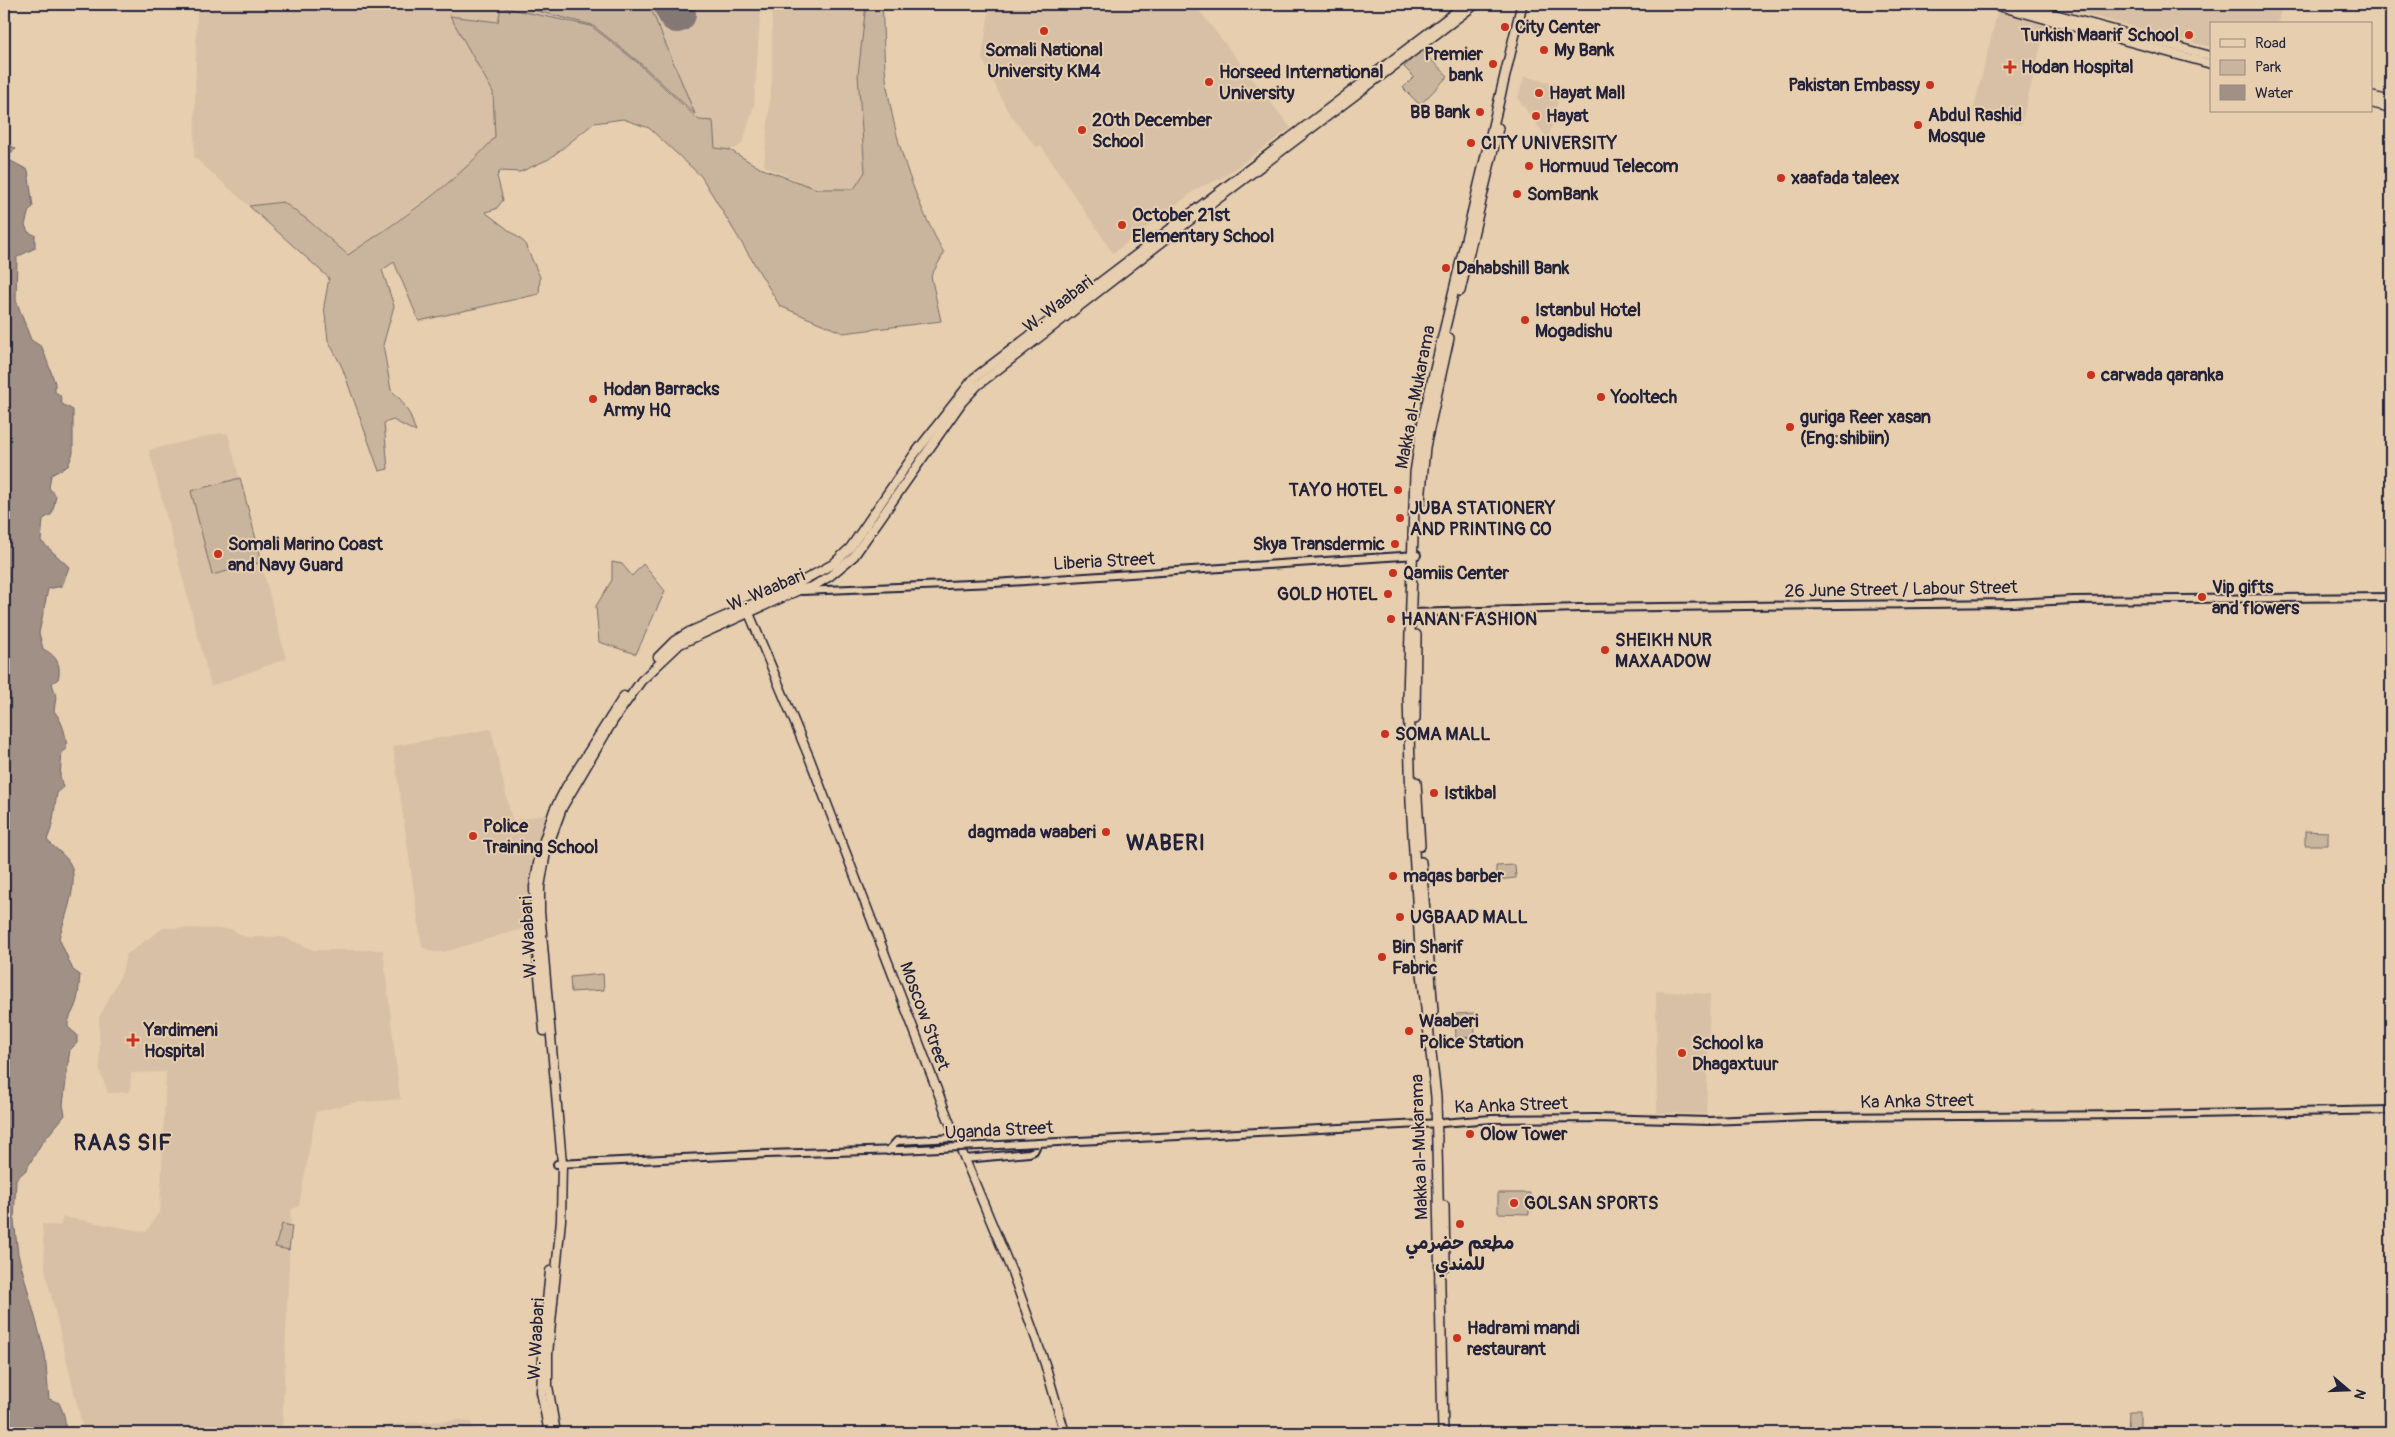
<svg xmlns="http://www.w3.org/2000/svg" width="2395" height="1437" viewBox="0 0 2395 1437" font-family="Pangolin,'Playpen Sans Arabic',sans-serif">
<rect width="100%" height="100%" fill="#e6ceae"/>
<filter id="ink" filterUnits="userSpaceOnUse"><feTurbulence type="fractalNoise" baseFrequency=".02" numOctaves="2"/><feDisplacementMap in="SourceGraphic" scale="10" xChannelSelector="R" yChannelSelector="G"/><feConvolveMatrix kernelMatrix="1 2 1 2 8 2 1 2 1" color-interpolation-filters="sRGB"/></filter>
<g filter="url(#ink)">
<g fill="#d7c0a5">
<path d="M197,4H761L754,105L743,142L737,148L722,150L715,148L700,120L638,63L591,26L502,7L498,22L451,16L493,92L495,137L471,165L403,217L348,255L309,221L283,202L249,206L194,157Z"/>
<path d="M772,4H866L863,132L865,172L854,189H817L764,166L772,79Z"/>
<path d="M990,4H1194L1291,128L1222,178L1198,188L1113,253L1041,146L1036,147L1008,112L982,58Z"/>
<path d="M2046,4H2282L2278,24H2211V47Z"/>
<path d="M1998,10L2047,22L2021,125L1973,112Z"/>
<path d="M1524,76L1562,86L1548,139L1518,99Z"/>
<path d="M221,433L228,434L286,659L211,686L149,450Z"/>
<path d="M491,729L512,821L546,814L535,851L531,926L444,952H434L422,947L393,746Z"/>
<path d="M163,928L231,929L245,937H283L313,950H383L400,1098L403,1099L352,1103L316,1112L299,1206L291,1210L282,1433H84L46,1274L42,1224L60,1226L63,1217L146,1232L160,1211L166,1072L131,1073L130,1092L108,1093L100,1071L99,1018L122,973L126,955Z"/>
<path d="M1656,991L1710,994L1706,1114L1657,1113Z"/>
<path d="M460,1420L471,1422L475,1433H358L359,1427L369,1426L372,1429L386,1428L387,1425Z"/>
</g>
<g fill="#c9b59d" stroke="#766c6c">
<path d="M528,4H649L695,114L639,62L592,25L529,9Z"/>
<path d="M866,4H882C884,33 883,63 888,92C897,148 916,203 944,253L931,276L941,321L843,333L780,306L701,176L649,128L623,119L594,123L549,159L520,172L500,171L497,176L503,200L496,209L485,212L524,242L540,277L539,294L419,321L394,262L382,270L394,306L383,345L391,390L401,400L410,415L416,432L393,420L384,423L388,469L379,471L342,367L328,340L324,306L329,278L249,206L283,202L309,221L348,255C400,220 454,185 495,137L493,92L450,16L498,22L501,7L591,26L638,63L699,120L713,121L715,148L730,150L760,168L817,189H854L865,172L858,75Z"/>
<path d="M1421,50L1448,76L1420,105L1403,88L1414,77L1404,67Z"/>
<path d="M240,478L262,562L212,575L191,491Z"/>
<path d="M612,562L622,564L632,576L643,564L665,591L636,654L599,642L596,606L612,580Z"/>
<path d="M2305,831L2328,832V845H2305Z"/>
<path d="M1515,865L1516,878L1496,880V866Z"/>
<path d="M603,974L604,990L571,992L570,977Z"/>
<path d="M1474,1013L1475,1037L1456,1038L1455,1014Z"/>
<path d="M1498,1193H1530L1529,1214L1498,1213Z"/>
<path d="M282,1224L292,1226L289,1250L275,1247Z"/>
<path d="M2129,1412H2140V1433H2128Z"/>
</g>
<path fill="#a09086" stroke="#6e6468" d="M4,141L16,149L9,154V160L28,170L33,207L29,210L25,225L28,232L35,235V248L17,257L16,300L31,340L42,347L55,383V392L60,395L62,404L73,410V453L68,466L51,475L49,488L56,496L52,514L43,519L41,541L69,567L62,586L48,589L39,633L43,649C56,655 62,665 58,679L52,683L56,697L54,711C62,720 68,739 66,750L62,752L60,776L63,788L57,793L52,826L47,840C54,848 64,854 69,862C81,879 64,920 59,938L73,970L80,975C79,984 79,992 77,1000C75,1010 67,1018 68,1027L77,1035V1043L70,1050L69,1056L63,1105L65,1115L41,1144L26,1170L16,1179L14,1221L18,1254L45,1354L49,1399L59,1403C64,1414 67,1421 64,1433H4Z"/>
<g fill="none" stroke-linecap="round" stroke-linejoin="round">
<path stroke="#847874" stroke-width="38" d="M672,4L677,14"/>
<defs>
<g id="minor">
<path d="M802,591L994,583L1417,555"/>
<path d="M1411,613L1580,608L2013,603L2073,600L2391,597"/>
<path d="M888,1151L897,1141L955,1138"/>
<path d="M965,1159L1029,1153L1034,1151L1038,1143L1442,1123L1491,1119L1595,1118L1709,1121L1808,1117L2143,1115L2391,1110"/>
<path d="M557,1164L767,1154L900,1150"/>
</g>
<g id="major">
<path d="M1991,4L2211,64"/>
<path d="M2017,4L2211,56"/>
<path d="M2371,96L2391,101"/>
<path d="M2371,103L2391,108"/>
<path d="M749,613L809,757L949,1121L1012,1272L1045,1364L1065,1433"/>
<path d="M658,657L674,641L689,632L793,586L833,564L850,548L913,456L974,378L1466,4"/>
<path d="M544,1031L535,932L534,887L540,852L554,810L566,787L624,696"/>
<path d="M549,1433L541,1392L545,1321L550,1271"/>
<path d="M556,1433L548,1386V1354L561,1220L562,1163L540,911V887L546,852L562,808L613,721L641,681L680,644L799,590L812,587L830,576L854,556L962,402L978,385L1206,208L1476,4"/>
</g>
<g id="highway">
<path d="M1460,291L1498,128"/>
<path d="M1420,502L1425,447L1449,338"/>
<path d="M1415,719L1416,635"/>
<path d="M1416,782L1420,846"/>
<path d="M1421,862L1433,1011"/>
<path d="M1444,1206L1445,1266"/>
<path d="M1443,1433L1436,1097L1421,964L1411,802L1408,697L1415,473L1423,420L1522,4"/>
</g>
</defs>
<use href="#minor" stroke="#22223b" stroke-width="10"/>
<use href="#major" stroke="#22223b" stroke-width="11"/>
<use href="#highway" stroke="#22223b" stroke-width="12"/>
<use href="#minor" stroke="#e6ceae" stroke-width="6"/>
<use href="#major" stroke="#e6ceae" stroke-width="8"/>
<use href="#highway" stroke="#e6ceae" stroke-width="9"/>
<defs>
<path id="minor-bridge" d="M900,1150L1038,1143"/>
</defs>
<use href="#minor-bridge" stroke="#22223b" stroke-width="10" stroke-linecap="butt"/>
<use href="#minor-bridge" stroke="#e6ceae" stroke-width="6"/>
</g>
</g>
<g fill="#c8321e" stroke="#e6ceae" stroke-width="2">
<circle cx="1505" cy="27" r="5"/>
<circle cx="1044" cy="31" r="5"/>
<circle cx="2189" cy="35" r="5"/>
<circle cx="1544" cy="50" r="5"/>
<circle cx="1493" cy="64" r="5"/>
<path d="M2007.5 59.5h5v5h5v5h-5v5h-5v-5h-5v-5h5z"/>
<circle cx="1209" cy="82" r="5"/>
<circle cx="1930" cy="85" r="5"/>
<circle cx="1539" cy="93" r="5"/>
<circle cx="1480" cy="112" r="5"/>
<circle cx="1536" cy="116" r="5"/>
<circle cx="1918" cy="125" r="5"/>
<circle cx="1082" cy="130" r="5"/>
<circle cx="1471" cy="143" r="5"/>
<circle cx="1529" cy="166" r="5"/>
<circle cx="1781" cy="178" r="5"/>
<circle cx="1517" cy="194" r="5"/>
<circle cx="1122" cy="225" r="5"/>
<circle cx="1446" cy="268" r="5"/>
<circle cx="1525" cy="320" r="5"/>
<circle cx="2091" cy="375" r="5"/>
<circle cx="1601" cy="397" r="5"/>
<circle cx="593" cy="399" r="5"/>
<circle cx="1790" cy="427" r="5"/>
<circle cx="1398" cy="490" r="5"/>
<circle cx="1400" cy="518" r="5"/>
<circle cx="1395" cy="544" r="5"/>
<circle cx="218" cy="554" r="5"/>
<circle cx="1393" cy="573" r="5"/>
<circle cx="1388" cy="594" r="5"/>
<circle cx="2202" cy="597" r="5"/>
<circle cx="1391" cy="619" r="5"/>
<circle cx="1605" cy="650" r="5"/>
<circle cx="1385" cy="734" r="5"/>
<circle cx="1434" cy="793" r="5"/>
<circle cx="1106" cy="832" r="5"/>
<circle cx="473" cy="836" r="5"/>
<circle cx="1393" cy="876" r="5"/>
<circle cx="1400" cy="917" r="5"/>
<circle cx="1382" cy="957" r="5"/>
<circle cx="1409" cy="1031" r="5"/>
<path d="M130.5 1032.5h5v5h5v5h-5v5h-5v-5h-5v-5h5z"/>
<circle cx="1682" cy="1053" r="5"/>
<circle cx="1470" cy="1134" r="5"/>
<circle cx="1514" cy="1203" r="5"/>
<circle cx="1460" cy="1224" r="5"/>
<circle cx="1457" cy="1338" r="5"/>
</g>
<g text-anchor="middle" stroke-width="4" stroke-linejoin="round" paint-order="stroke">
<g font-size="18" font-weight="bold" fill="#22223b" stroke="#e6ceae" text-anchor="start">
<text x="1515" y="33">City Center</text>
<text x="2179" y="41" text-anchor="end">Turkish Maarif School</text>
<text x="1044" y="56" text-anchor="middle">Somali National<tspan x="1044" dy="21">University KM4</tspan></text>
<text x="1554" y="56">My Bank</text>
<text x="1483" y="60" text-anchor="end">Premier<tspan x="1483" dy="21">bank</tspan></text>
<text x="2021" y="73">Hodan Hospital</text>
<text x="1219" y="78">Horseed International<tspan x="1219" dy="21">University</tspan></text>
<text x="1920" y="91" text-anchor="end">Pakistan Embassy</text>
<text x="1549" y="99">Hayat Mall</text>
<text x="1470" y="118" text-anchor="end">BB Bank</text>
<text x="1928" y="121">Abdul Rashid<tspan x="1928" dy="21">Mosque</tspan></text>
<text x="1546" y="122">Hayat</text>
<text x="1092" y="126">20th December<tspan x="1092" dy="21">School</tspan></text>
<text x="1481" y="149">CITY UNIVERSITY</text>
<text x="1539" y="172">Hormuud Telecom</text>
<text x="1791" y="184">xaafada taleex</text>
<text x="1527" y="200">SomBank</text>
<text x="1132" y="221">October 21st<tspan x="1132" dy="21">Elementary School</tspan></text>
<text x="1456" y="274">Dahabshill Bank</text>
<text x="1535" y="316">Istanbul Hotel<tspan x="1535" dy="21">Mogadishu</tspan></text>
<text x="2101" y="381">carwada qaranka</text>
<text x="603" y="395">Hodan Barracks<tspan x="603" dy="21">Army HQ</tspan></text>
<text x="1611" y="403">Yooltech</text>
<text x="1800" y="423">guriga Reer xasan<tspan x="1800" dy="21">(Eng:shibiin)</tspan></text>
<text x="1388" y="496" text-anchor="end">TAYO HOTEL</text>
<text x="1410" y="514">JUBA STATIONERY<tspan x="1410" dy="21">AND PRINTING CO</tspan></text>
<text x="228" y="550">Somali Marino Coast<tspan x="228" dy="21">and Navy Guard</tspan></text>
<text x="1385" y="550" text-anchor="end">Skya Transdermic</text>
<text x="1403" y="579">Qamiis Center</text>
<text x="2212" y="593">Vip gifts<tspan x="2212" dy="21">and flowers</tspan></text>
<text x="1378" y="600" text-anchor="end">GOLD HOTEL</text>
<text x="1401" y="625">HANAN FASHION</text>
<text x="1615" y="646">SHEIKH NUR<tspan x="1615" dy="21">MAXAADOW</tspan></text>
<text x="1395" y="740">SOMA MALL</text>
<text x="1444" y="799">Istikbal</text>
<text x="483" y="832">Police<tspan x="483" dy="21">Training School</tspan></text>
<text x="1096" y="838" text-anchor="end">dagmada waaberi</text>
<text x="1403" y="882">maqas barber</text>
<text x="1410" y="923">UGBAAD MALL</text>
<text x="1392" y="953">Bin Sharif<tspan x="1392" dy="21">Fabric</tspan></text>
<text x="1419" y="1027">Waaberi<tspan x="1419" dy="21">Police Station</tspan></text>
<text x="144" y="1036">Yardimeni<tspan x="144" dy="21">Hospital</tspan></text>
<text x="1692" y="1049">School ka<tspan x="1692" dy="21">Dhagaxtuur</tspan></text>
<text x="1480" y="1140">Olow Tower</text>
<text x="1524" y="1209">GOLSAN SPORTS</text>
<text x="1460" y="1249" text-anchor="middle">مطعم حضرمي<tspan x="1460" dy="21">للمندي</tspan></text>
<text x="1467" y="1334">Hadrami mandi<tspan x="1467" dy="21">restaurant</tspan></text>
</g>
<g font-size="18" fill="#22223b" stroke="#e6ceae">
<text transform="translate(1058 304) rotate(-37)" y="6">W. Waabari</text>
<text transform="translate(1415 397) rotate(-79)" y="6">Makka al-Mukarama</text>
<text transform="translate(1104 561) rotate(-3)" y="6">Liberia Street</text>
<text transform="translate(1901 589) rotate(-1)" y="6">26 June Street / Labour Street</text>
<text transform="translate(766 590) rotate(-23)" y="6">W. Waabari</text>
<text transform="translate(528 937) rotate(-93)" y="6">W. Waabari</text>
<text transform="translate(925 1016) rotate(70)" y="6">Moscow Street</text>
<text transform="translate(1917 1101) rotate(-1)" y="6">Ka Anka Street</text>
<text transform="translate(1511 1105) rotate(-2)" y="6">Ka Anka Street</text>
<text transform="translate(999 1130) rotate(-3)" y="6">Uganda Street</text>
<text transform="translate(1419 1147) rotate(-92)" y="6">Makka al-Mukarama</text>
<text transform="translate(536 1339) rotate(-87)" y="6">W. Waabari</text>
</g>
<g font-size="22" font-weight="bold" letter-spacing="1" fill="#22223b" stroke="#e6ceae">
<text x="1166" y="850">WABERI</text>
<text x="123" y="1150">RAAS SIF</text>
</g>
</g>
<rect width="2395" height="1437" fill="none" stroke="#e6ceae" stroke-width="20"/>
<rect x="10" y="10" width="2375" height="1417" fill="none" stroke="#22223b" stroke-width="2" filter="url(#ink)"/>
<rect x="2210" y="22" width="162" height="90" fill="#e6ceae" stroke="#988980"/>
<rect x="2220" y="39" width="25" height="8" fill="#e6ceae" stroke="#988980"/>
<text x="2255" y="48" font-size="15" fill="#22223b">Road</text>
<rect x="2220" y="60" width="25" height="15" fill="#c9b59d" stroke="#988980"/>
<text x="2255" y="72" font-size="15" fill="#22223b">Park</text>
<rect x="2220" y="85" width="25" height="15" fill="#a09086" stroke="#988980"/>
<text x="2255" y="98" font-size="15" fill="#22223b">Water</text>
<g transform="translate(2348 1390) rotate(109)" stroke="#e6ceae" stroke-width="4" paint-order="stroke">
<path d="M0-4L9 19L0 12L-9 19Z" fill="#22223b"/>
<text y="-8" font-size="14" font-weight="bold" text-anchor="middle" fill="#22223b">N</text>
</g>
</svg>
